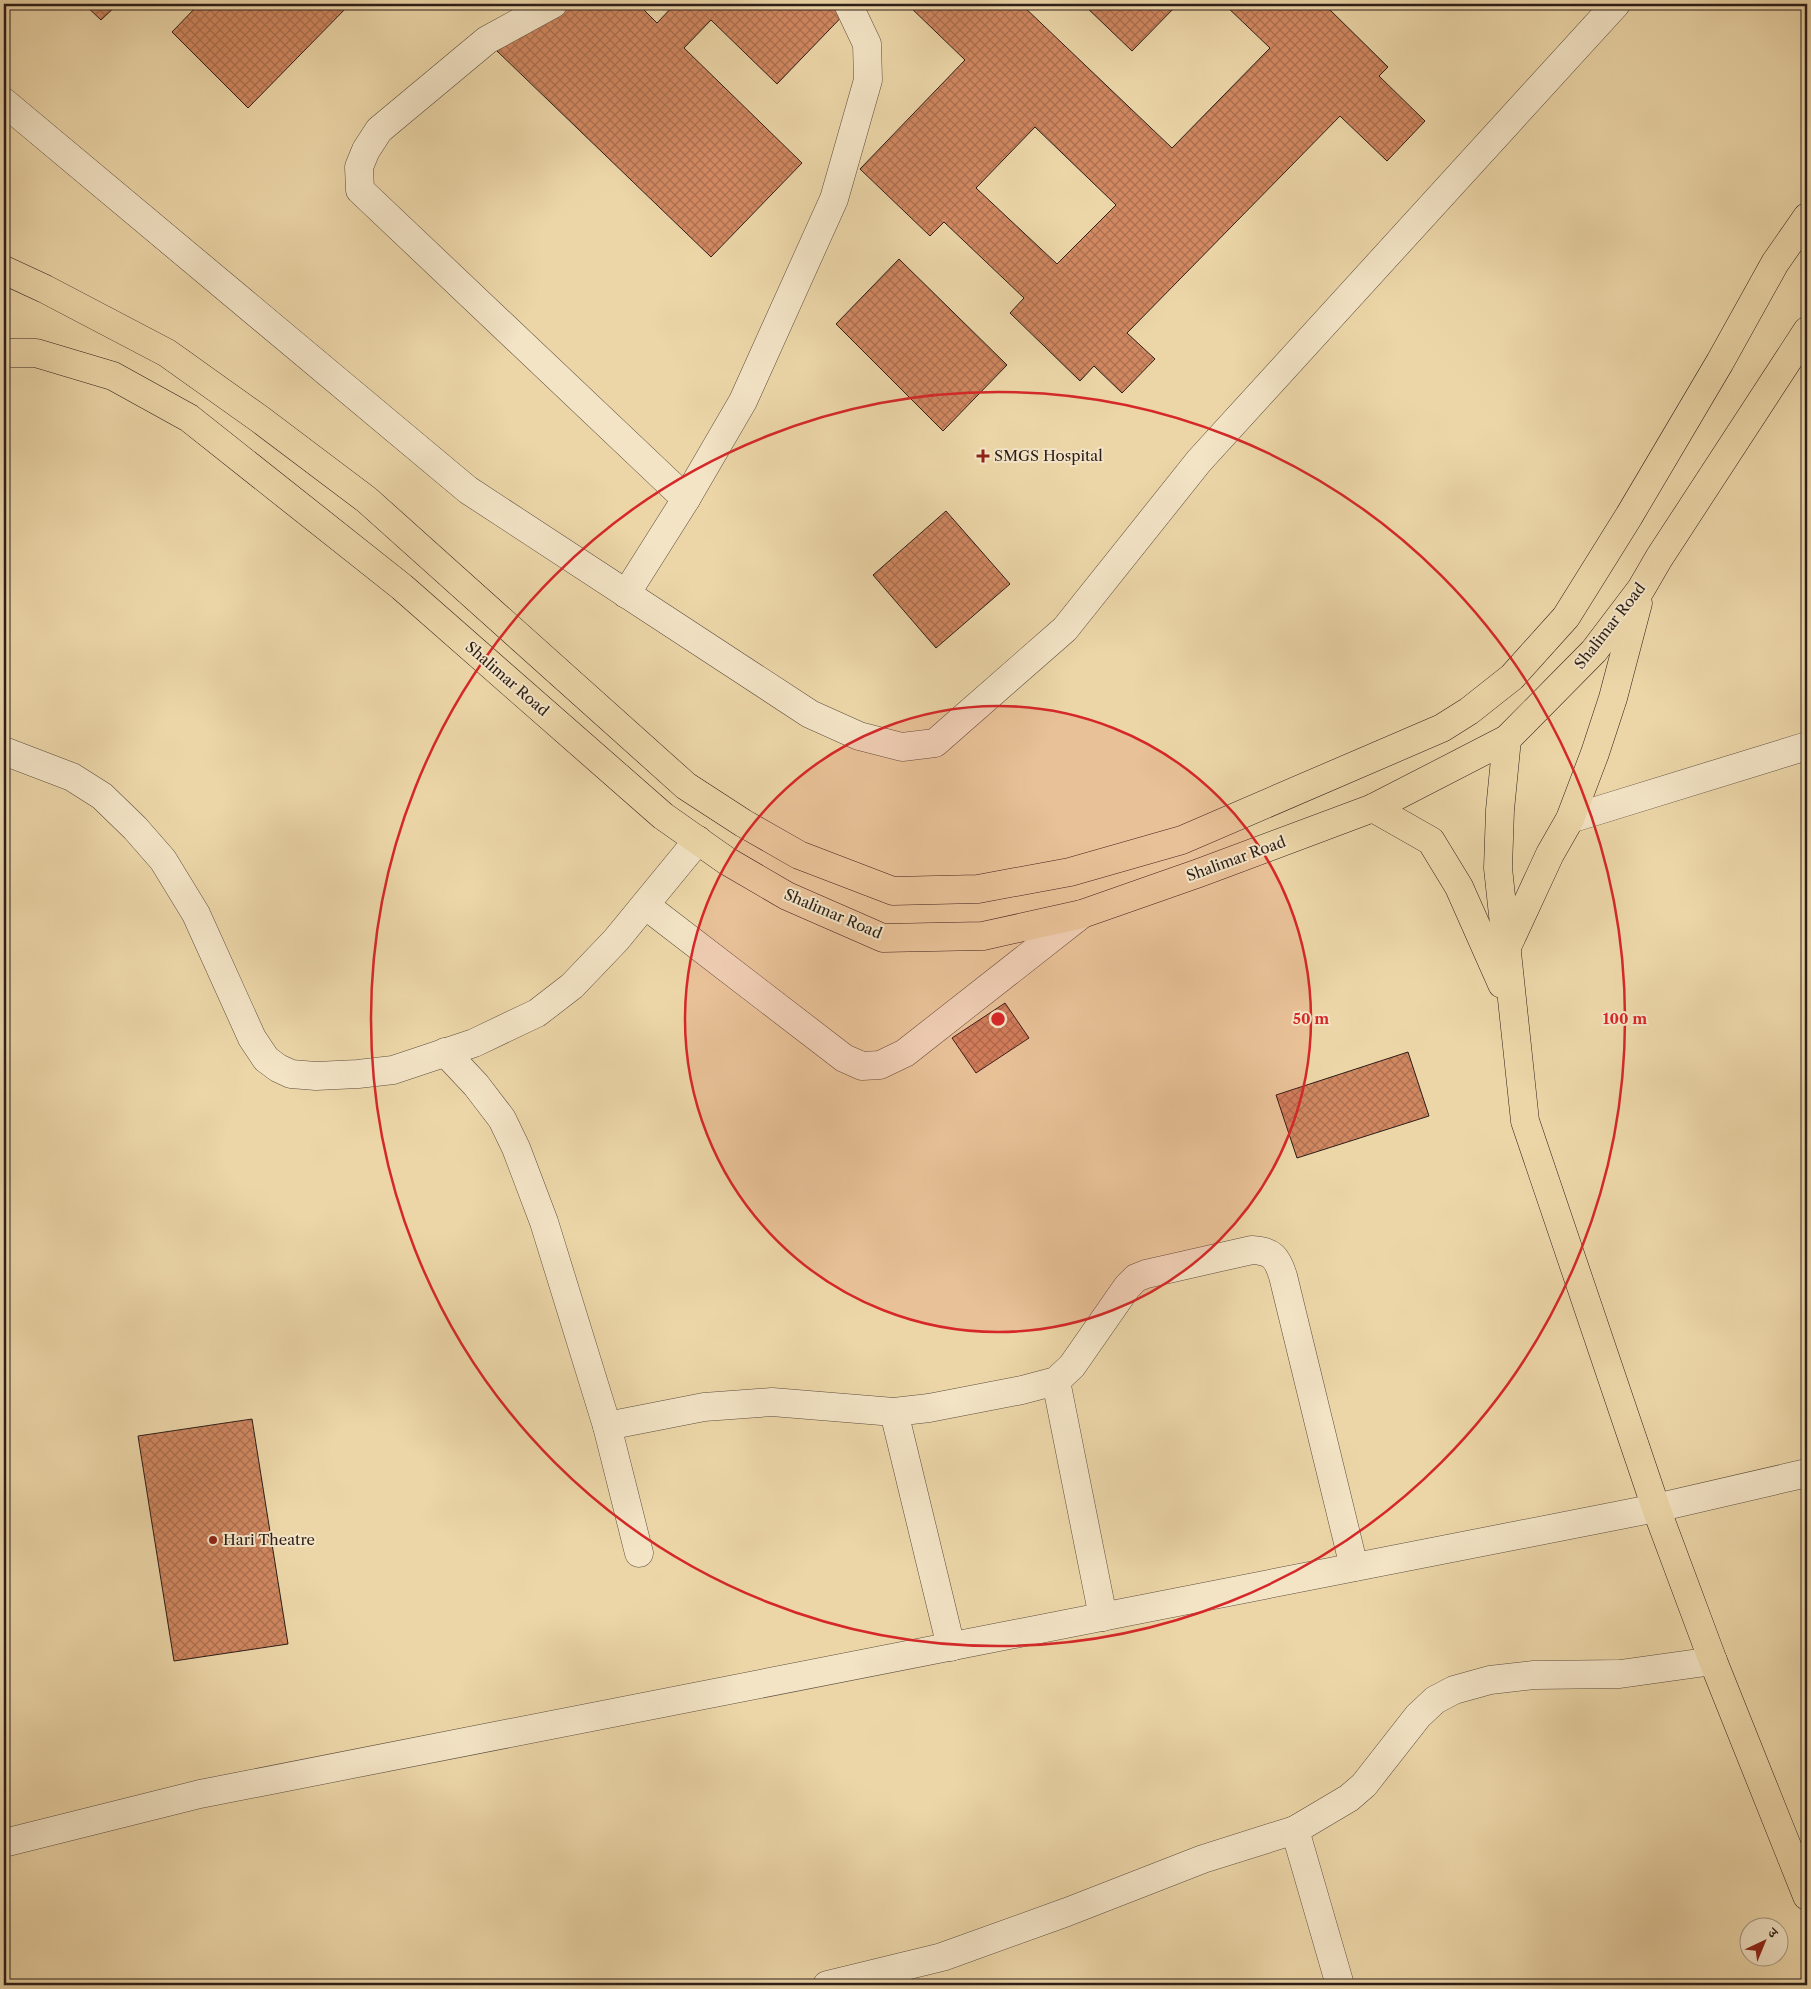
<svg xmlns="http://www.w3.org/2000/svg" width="1811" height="1989" viewBox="0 0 1811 1989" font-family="'Libre Caslon Text','Noto Serif Devanagari',serif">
<defs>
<pattern id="building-cross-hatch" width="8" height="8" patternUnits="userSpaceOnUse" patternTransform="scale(1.25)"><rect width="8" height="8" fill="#d18861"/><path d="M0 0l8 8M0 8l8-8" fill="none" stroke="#aa6f4f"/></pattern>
</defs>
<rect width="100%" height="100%" fill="#ecd6a8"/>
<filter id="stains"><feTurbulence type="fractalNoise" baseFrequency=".004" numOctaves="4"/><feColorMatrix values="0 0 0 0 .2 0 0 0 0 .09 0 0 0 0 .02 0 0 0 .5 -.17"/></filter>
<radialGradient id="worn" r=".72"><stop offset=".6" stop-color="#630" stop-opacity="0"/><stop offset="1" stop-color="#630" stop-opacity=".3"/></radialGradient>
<g fill="url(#building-cross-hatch)" stroke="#2c1e19" fill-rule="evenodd">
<path d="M84,4H118L101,20Z"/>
<path d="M199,4H350L248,108L172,32Z"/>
<path d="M543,4H638L657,23L675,4H854L777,84L711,20L684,48L802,163L711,257L497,51Z"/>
<path d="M907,4H1021L1172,148L1270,48L1224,4H1304L1309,8L1313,4H1324L1388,67L1379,76L1425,121L1387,161L1340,116L1127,333L1155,359L1122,393L1094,366L1080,381L1010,313L1024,298L944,222L930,236L860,169L965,60ZM1035,127L1116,205L1057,264L976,188Z"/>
<path d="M1083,4H1178L1132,51Z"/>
<path d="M899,259L1007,365L943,431L836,324Z"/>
<path d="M946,511L1010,584L936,648L873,575Z"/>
<path d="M1005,1003L1029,1038L976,1073L952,1038Z"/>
<path d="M1408,1052L1429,1116L1297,1158L1276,1095Z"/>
<path d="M252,1419L288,1644L174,1661L138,1436Z"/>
</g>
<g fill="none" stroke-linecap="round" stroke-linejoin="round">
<defs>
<g id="minor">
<path d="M553,4L487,40L379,130L366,150L359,167L360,190L686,499"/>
<path d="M4,102L468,490L810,714L859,736L902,747L935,743L1065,629L1199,461L1616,4"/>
<path d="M626,594L686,499L743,401L834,199L868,80L867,44L848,4"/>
<path d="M4,751L72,777L102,796L135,828L163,860L196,914L252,1038L266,1059L278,1068L291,1074L316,1076L358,1074L393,1070L474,1043L537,1013L572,986L616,940L698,840"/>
<path d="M1570,819L1807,746"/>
<path d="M645,905L844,1058L862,1066L880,1065L905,1053L1082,914"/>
<path d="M445,1052L476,1085L502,1119L516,1148L544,1222L607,1426L639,1553"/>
<path d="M1056,1381L1103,1617"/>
<path d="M894,1412L951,1647"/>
<path d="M607,1426L704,1407L772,1402L894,1412L929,1408L1022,1390L1056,1381L1072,1366L1127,1287L1136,1278L1146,1274L1252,1250C1272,1251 1277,1257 1283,1276L1354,1567"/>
<path d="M1295,1830L1340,1985"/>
<path d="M4,1843L200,1794L1656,1508L1807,1473"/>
<path d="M827,1985L942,1957L1067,1912L1203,1859L1295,1830L1349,1798L1364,1785L1418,1716L1435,1700L1454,1690L1490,1680L1534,1675L1620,1674L1713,1661"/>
</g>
<g id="major">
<path d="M4,270L45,289L167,353L261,420L367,500L686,786L743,823L799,855L893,891L978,889L1070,872L1182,840L1442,728L1469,711L1512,677L1566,617L1629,516L1720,362L1775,263L1807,217"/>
<path d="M4,353H36L113,376L189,418L402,587L663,816L727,861L787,896L883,938L983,936L1082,914L1199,873L1373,808L1507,739L1594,651L1641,589L1659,558L1807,331"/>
<path d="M1507,739L1500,810L1498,868L1525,1121L1656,1508L1713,1661L1807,1896"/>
<path d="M1373,808L1431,841L1459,887L1502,984"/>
<path d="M1506,949L1550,854L1570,819L1595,753L1613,698L1638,603"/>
</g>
</defs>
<use href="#minor" stroke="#5c4c3d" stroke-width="29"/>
<use href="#major" stroke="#2c1e19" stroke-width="29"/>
<use href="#minor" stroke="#f3e4c6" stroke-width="28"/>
<use href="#major" stroke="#ecd6a8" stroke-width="28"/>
</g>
<circle cx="998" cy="1019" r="313" fill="#d62828" fill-opacity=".12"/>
<g fill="none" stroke="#d62828" stroke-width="2.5">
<circle cx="998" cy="1019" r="313"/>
<circle cx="998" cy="1019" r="627"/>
</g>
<g fill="#8f2418" stroke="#f3e4c6" stroke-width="2">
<path d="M980.5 448.5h5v5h5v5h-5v5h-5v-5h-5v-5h5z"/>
<circle cx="213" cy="1540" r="5"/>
</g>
<g text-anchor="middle" stroke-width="4" stroke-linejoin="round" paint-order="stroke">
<g font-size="15" fill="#2c1e19" stroke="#f3e4c6" text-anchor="start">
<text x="994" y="461">SMGS Hospital</text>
<text x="223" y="1545">Hari Theatre</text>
</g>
<g font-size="15" fill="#2c1e19" stroke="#f3e4c6">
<text transform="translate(1610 626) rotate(-52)" y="5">Shalimar Road</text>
<text transform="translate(507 679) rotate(41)" y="5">Shalimar Road</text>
<text transform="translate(1236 859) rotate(-20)" y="5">Shalimar Road</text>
<text transform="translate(833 914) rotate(23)" y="5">Shalimar Road</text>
</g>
</g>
<circle cx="998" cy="1019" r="8" fill="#d62828" stroke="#f3e4c6" stroke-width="2.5"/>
<g font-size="15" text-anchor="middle" font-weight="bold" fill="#d62828" stroke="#f3e4c6" stroke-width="4" stroke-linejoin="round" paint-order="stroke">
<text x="1311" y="1024">50 m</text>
<text x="1625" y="1024">100 m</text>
</g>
<rect width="1811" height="1989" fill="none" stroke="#ecd6a8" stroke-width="20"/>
<rect x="5" y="5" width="1801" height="1979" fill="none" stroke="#2c1e19" stroke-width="2.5"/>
<rect x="10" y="10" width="1791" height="1969" fill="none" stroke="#2c1e19"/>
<g transform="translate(1764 1942) rotate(44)"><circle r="24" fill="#f3e4c6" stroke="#a39581"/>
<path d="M0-4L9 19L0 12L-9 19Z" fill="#8f2418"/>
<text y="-8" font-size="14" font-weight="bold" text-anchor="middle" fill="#2c1e19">उ</text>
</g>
<rect width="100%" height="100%" filter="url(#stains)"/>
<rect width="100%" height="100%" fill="url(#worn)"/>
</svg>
